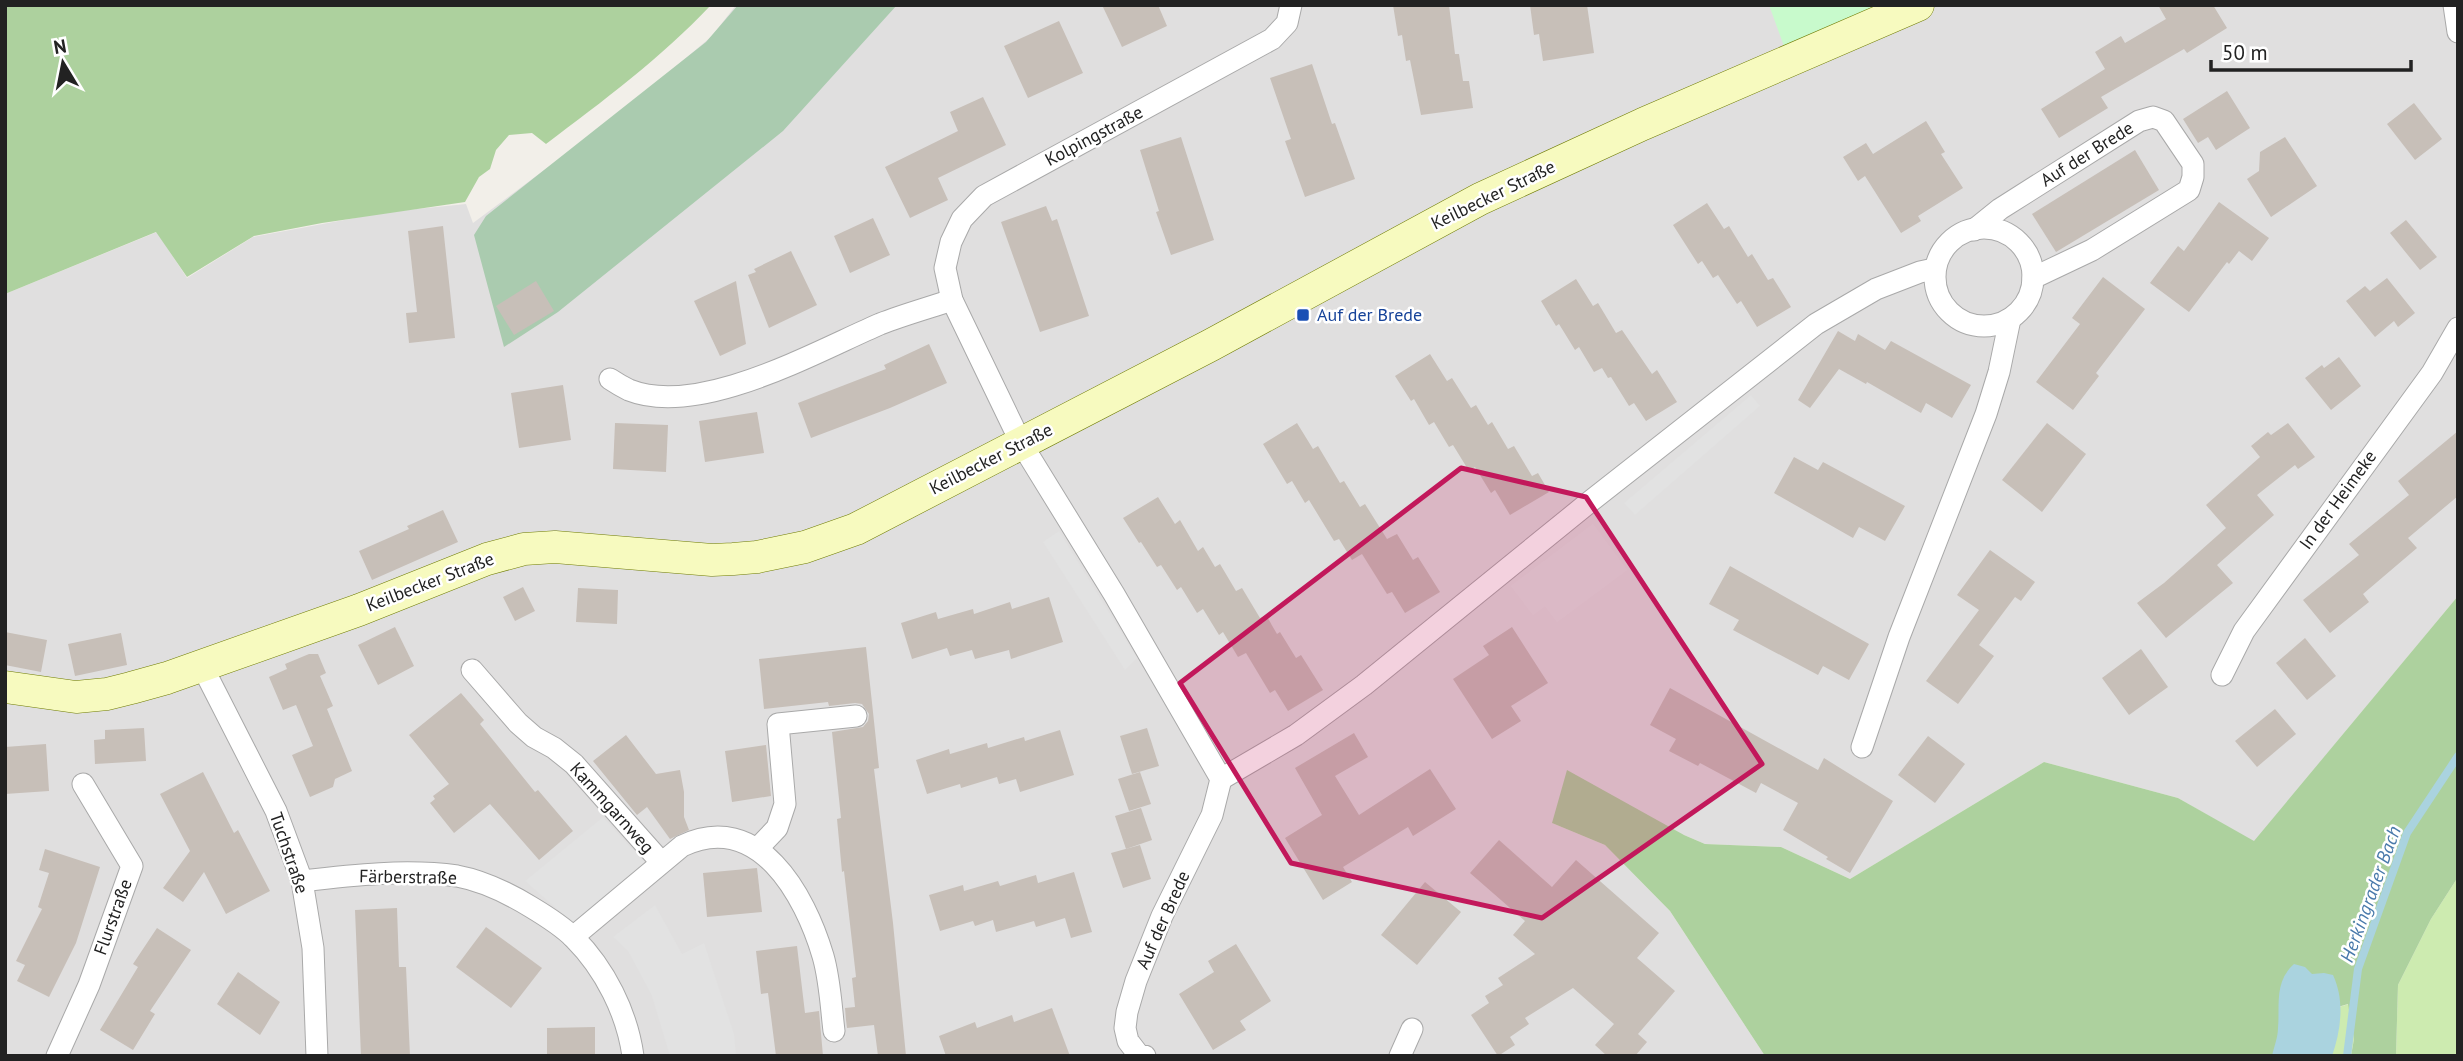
<svg xmlns="http://www.w3.org/2000/svg" width="2463" height="1061" viewBox="0 0 2463 1061" font-family="'PT Sans',sans-serif">
<rect width="100%" height="100%" fill="#f2efe9"/>
<path fill="#e0dfdf" d="M736,5H2458V596L2254,842L2178,798L2044,762L1850,879L1781,847L1705,844L1684,835L1552,823L1605,845L1670,911L1765,1056H5V294L157,232L187,278L253,237L387,212L466,204L473,223L622,112L712,36Z"/>
<g fill="#cdebb0">
<path d="M2458,877V1056H2396L2398,985L2431,919Z"/>
<path d="M2349,1004L2354,1039L2351,1056H2283L2301,1018Z"/>
</g>
<g fill="#add19e">
<path d="M5,5H711C661,58 603,101 546,144L532,133L509,135L496,150L490,169L479,177L465,202L322,223L254,236L187,277L156,232L5,294Z"/>
<path d="M2458,596V877L2431,919L2398,985L2396,1056H2351L2354,1039L2348,1004L2301,1018L2283,1056H1765L1670,911L1605,845L1552,823L1567,770L1684,835L1705,844L1781,847L1850,879L2044,762L2178,798L2254,841Z"/>
</g>
<path fill="#aacbaf" d="M738,5H897L783,131L558,312L504,347L474,235L486,216L706,42Z"/>
<path fill="#c8facc" d="M1769,5H1882L1785,49Z"/>
<g fill="#e2e2e2">
<path d="M1751,395L1760,406L1635,515L1624,503Z"/>
<path d="M1593,524L1627,570L1557,622L1545,606L1533,615L1511,586Z"/>
<path d="M1059,531L1137,658L1125,670L1043,542Z"/>
<path d="M603,817L647,865L575,925L525,881Z"/>
<path d="M655,905L682,954L704,943L734,1034L736,1056H670L652,996L628,951L613,937Z"/>
</g>
<path fill="#aad3df" d="M2294,964L2305,967L2312,974L2324,973L2333,975C2345,1001 2341,1030 2332,1056H2272C2274,1047 2278,1037 2278,1028C2280,1004 2274,982 2294,964Z"/>
<g fill="none" stroke-linecap="round" stroke-linejoin="round">
<path stroke="#aad3df" stroke-width="8" d="M2347,1056L2358,969L2407,833L2458,756"/>
</g>
<g fill="#c7bfb8">
<path d="M1102,5H1158L1167,26L1122,47Z"/>
<path d="M1393,5H1449L1455,54H1459L1463,81H1469L1473,108L1421,115L1410,60L1406,61L1402,35L1398,36Z"/>
<path d="M1530,5H1587L1594,53L1543,61L1539,34L1534,35Z"/>
<path d="M2158,5H2213L2227,28L2187,53L2184,49L2101,97L2108,108L2059,138L2041,109L2105,69L2095,52L2121,36L2125,43L2166,19Z"/>
<path d="M1059,21L1083,73L1028,98L1004,46Z"/>
<path d="M1312,64L1332,124L1335,123L1355,179L1305,197L1285,141L1291,139L1270,78Z"/>
<path d="M2227,91L2250,128L2216,150L2208,137L2198,143L2183,119Z"/>
<path d="M983,97L1006,145L938,178L948,200L910,218L885,167L958,131L950,112Z"/>
<path d="M2414,103L2442,139L2415,160L2387,124Z"/>
<path d="M1926,121L1945,152L1941,154L1963,188L1918,216L1921,221L1901,233L1865,176L1858,181L1843,157L1866,143L1873,154Z"/>
<path d="M1181,137L1214,240L1171,255L1156,212L1159,211L1140,150Z"/>
<path d="M2285,137L2317,186L2271,217L2247,179L2259,171L2260,152Z"/>
<path d="M2135,150L2159,190L2056,252L2032,214Z"/>
<path d="M2219,202L2269,238L2252,261L2239,251L2229,264L2227,262L2189,312L2150,283L2178,246L2184,251Z"/>
<path d="M1707,203L1724,229L1729,226L1748,257L1752,254L1768,280L1773,278L1791,307L1757,327L1741,301L1737,304L1718,275L1713,278L1702,261L1698,264L1673,225Z"/>
<path d="M1046,206L1052,221L1057,219L1089,316L1040,332L1001,222Z"/>
<path d="M873,218L890,255L850,273L834,236Z"/>
<path d="M2406,220L2437,257L2420,270L2390,233Z"/>
<path d="M443,226L455,338L409,343L406,313L417,312L408,231Z"/>
<path d="M791,251L817,305L769,328L748,275L756,272L754,269Z"/>
<path d="M2103,277L2145,309L2096,373L2099,376L2073,410L2036,382L2080,324L2072,318Z"/>
<path d="M2387,278L2415,313L2398,327L2394,321L2375,337L2346,301L2365,286L2370,291Z"/>
<path d="M1576,279L1593,306L1598,303L1616,333L1622,330L1652,374L1657,370L1677,402L1646,421L1634,403L1629,406L1611,377L1608,378L1602,368L1594,372L1579,347L1575,350L1559,324L1556,326L1541,301Z"/>
<path d="M536,281L554,311L514,335L496,306Z"/>
<path d="M736,281L746,344L720,356L694,301Z"/>
<path d="M1838,331L1855,341L1858,334L1885,350L1891,341L1971,385L1952,418L1926,403L1921,413L1867,382L1866,384L1839,369L1810,408L1798,400Z"/>
<path d="M929,344L947,383L890,408L811,438L798,403L886,369L884,365Z"/>
<path d="M1430,354L1447,381L1452,378L1471,408L1476,405L1488,425L1492,422L1508,449L1514,446L1532,476L1538,473L1549,492L1510,515L1495,490L1491,493L1475,467L1469,471L1453,445L1449,447L1434,422L1429,425L1414,399L1411,401L1395,376Z"/>
<path d="M2339,357L2361,386L2331,410L2305,378L2322,365L2324,368Z"/>
<path d="M563,385L571,440L519,448L511,393Z"/>
<path d="M757,412L764,453L705,462L699,421Z"/>
<path d="M615,423L668,425L666,472L613,469Z"/>
<path d="M1297,423L1313,449L1318,446L1340,483L1344,481L1360,507L1365,504L1387,539L1397,534L1413,560L1418,557L1440,592L1405,613L1392,592L1387,594L1362,554L1352,560L1339,539L1334,541L1309,500L1305,503L1292,481L1287,484L1263,444Z"/>
<path d="M2047,423L2086,454L2042,512L2002,480Z"/>
<path d="M2288,423L2315,457L2298,469L2295,465L2257,495L2274,515L2217,565L2233,583L2166,638L2137,603L2164,583L2226,528L2206,505L2260,457L2251,446L2268,432L2271,435Z"/>
<path d="M2458,431V496L2408,538L2417,548L2363,594L2369,602L2330,633L2303,600L2359,555L2349,544L2409,495L2398,481Z"/>
<path d="M1794,457L1818,470L1823,462L1905,506L1885,541L1859,527L1853,538L1774,493Z"/>
<path d="M1158,497L1175,524L1180,520L1198,551L1203,547L1215,567L1220,564L1236,591L1242,588L1260,618L1266,615L1277,634L1280,632L1296,658L1301,655L1323,690L1288,711L1275,690L1270,693L1246,653L1238,657L1223,632L1219,635L1203,609L1197,613L1181,587L1177,590L1161,565L1157,567L1141,542L1139,543L1123,518Z"/>
<path d="M443,510L458,542L372,580L359,551L409,529L407,526Z"/>
<path d="M1990,550L2035,582L2021,601L2015,597L1979,645L1994,656L1958,704L1926,681L1979,610L1957,595Z"/>
<path d="M1730,566L1869,644L1849,680L1823,666L1818,675L1733,630L1739,620L1709,604Z"/>
<path d="M523,587L535,611L515,621L503,597Z"/>
<path d="M578,588L618,590L617,624L576,622Z"/>
<path d="M1049,597L1063,642L1011,659L1009,650L975,659L972,650L950,656L947,648L912,659L901,623L936,612L938,619L973,609L974,614L1010,602L1012,609Z"/>
<path d="M395,627L414,666L378,685L358,645Z"/>
<path d="M1512,627L1548,683L1511,706L1521,721L1492,739L1453,679L1489,655L1483,646Z"/>
<path d="M5,632L47,640L41,672L5,665Z"/>
<path d="M121,633L127,665L75,676L68,644Z"/>
<path d="M2305,638L2336,676L2307,700L2276,663Z"/>
<path d="M866,647L879,768L874,769L893,923L906,1056H878L874,1025L847,1028L846,1020L845,1008L855,1007L852,978L856,977L844,871L842,872L837,819L841,818L832,732L863,727L868,721L869,714L862,704L855,703L829,706L828,702L764,709L759,659Z"/>
<path d="M2141,649L2168,687L2129,715L2102,678Z"/>
<path d="M309,654H318L326,673L320,676L333,706L327,709L352,771L335,779L333,787L310,797L292,755L313,746L296,705L283,710L269,677L287,669L285,664Z"/>
<path d="M1670,688L1818,770L1824,758L1893,801L1850,873L1826,859L1828,857L1783,830L1798,803L1761,783L1756,793L1700,763L1698,766L1669,751L1676,739L1650,725Z"/>
<path d="M461,693L484,720L480,724L535,792L538,790L573,831L539,860L490,804L454,833L430,803L435,799L433,796L449,784L409,735Z"/>
<path d="M2275,709L2296,734L2257,767L2235,741Z"/>
<path d="M144,728L146,761L95,764L94,740L105,739V730Z"/>
<path d="M1147,728L1159,766L1132,774L1120,736Z"/>
<path d="M1060,730L1074,775L1020,792L1016,779L999,784L997,777L961,788L960,784L927,794L916,760L949,749L950,754L987,743L988,748L1024,737L1025,741Z"/>
<path d="M1354,733L1368,757L1335,776L1359,815L1430,769L1456,809L1413,836L1408,827L1343,867L1352,882L1323,900L1285,838L1322,815L1295,768Z"/>
<path d="M626,735L656,774L680,770L684,792V817L689,830L670,839L647,807L637,815L593,761Z"/>
<path d="M1928,736L1965,764L1935,803L1898,775Z"/>
<path d="M46,744L49,791L5,794V747Z"/>
<path d="M766,745L771,796L732,802L725,751Z"/>
<path d="M203,772L234,833L238,830L270,891L226,914L204,872L183,902L163,888L190,851L160,794Z"/>
<path d="M1140,772L1151,804L1129,811L1118,779Z"/>
<path d="M1141,808L1152,840L1126,849L1115,816Z"/>
<path d="M1499,840L1552,887L1576,860L1659,933L1637,958L1675,991L1638,1034L1647,1042L1635,1056H1607L1595,1045L1614,1024L1573,988L1525,1018L1529,1024L1510,1037L1515,1045L1498,1056L1471,1015L1489,1003L1485,996L1503,985L1498,978L1535,954L1513,935L1525,921L1470,873Z"/>
<path d="M1140,845L1151,879L1123,888L1111,853Z"/>
<path d="M45,849L100,867L76,943L49,997L17,981L25,965L16,961L42,909L38,907L49,873L39,870Z"/>
<path d="M757,868L762,912L707,917L703,873Z"/>
<path d="M1074,872L1092,932L1071,938L1065,918L1036,927L1034,921L996,932L993,920L975,926L973,921L940,931L929,895L963,885L964,891L998,881L1000,886L1036,875L1038,883Z"/>
<path d="M1425,882L1461,912L1417,965L1381,935Z"/>
<path d="M397,908L399,967H406L410,1056H361L355,910Z"/>
<path d="M486,927L542,968L511,1008L456,967Z"/>
<path d="M157,928L191,950L150,1011L155,1014L133,1050L100,1030L138,967L133,964Z"/>
<path d="M1236,944L1271,1001L1240,1021L1246,1030L1213,1050L1179,994L1214,972L1208,961Z"/>
<path d="M797,946L805,1013L819,1011L823,1056H776L768,993L761,994L756,951Z"/>
<path d="M238,972L280,1002L260,1035L217,1004Z"/>
<path d="M1052,1008L1070,1056H946L939,1036L975,1022L977,1028L1012,1015L1014,1022Z"/>
<path d="M595,1027V1056H547V1028Z"/>
</g>
<g fill="none" stroke-linecap="round" stroke-linejoin="round">
<defs>
<g id="street">
<path d="M2454,5L2458,32"/>
<circle cx="1984" cy="277" r="49"/>
<path d="M1974,230L2000,209L2139,121L2153,117L2164,121L2193,164V177L2189,190L2092,250L2033,278"/>
<path d="M610,379C616,383 623,387 629,390C699,418 815,352 880,324C903,315 928,308 952,300"/>
<path d="M202,666L276,811L302,881L313,948L317,1056"/>
<path d="M472,670L518,723L534,737L554,748L574,764L661,862"/>
<path d="M2222,675L2244,631L2432,373L2458,328"/>
<path d="M1862,747L1899,637L1986,414L1999,372L2010,319"/>
<path d="M1221,779L1296,735L1364,685L1587,504L1816,324L1876,289L1920,272L1934,269"/>
<path d="M757,849L777,828L785,804L778,724L856,716"/>
<path d="M302,881C353,875 407,869 457,876C484,881 508,893 531,907C546,916 562,926 574,938C605,969 627,1013 633,1056"/>
<path d="M573,937L682,846C758,809 805,895 823,956C830,980 831,1006 834,1031"/>
<path d="M57,1056L89,985L132,866L83,784"/>
<path d="M1145,1056L1138,1054L1128,1041L1125,1028L1127,1012L1136,981L1162,916L1212,815L1221,779L1114,594L1021,443L952,300L945,268L951,242L962,219L984,196L1272,39L1287,23L1291,5"/>
<path d="M1400,1056L1412,1029"/>
</g>
<path id="secondary" d="M5,687L76,697L107,694L131,688L167,678L359,610L487,559L524,549L555,547L712,560L733,559L757,557L805,547L856,529L1211,345L1480,199L1643,124L1918,5"/>
</defs>
<use href="#street" stroke="#a9a9a9" stroke-width="23"/>
<use href="#secondary" stroke="#707d05" stroke-width="33"/>
<use href="#street" stroke="#fff" stroke-width="21"/>
<use href="#secondary" stroke="#f7fabf" stroke-width="32"/>
</g>
<path fill="#c2185b" fill-opacity="0.2" stroke="#c2185b" stroke-width="5" stroke-linejoin="round" d="M1461,468L1586,497L1762,764L1542,918L1291,863L1180,683Z"/>
<rect fill="#1a4fb4" stroke="#fff" stroke-width="2.5" x="1296" y="308" width="14" height="14" rx="3.5"/>
<g text-anchor="middle" stroke-width="5" stroke-linejoin="round" paint-order="stroke">
<g font-size="18" fill="#222" stroke="#fff">
<text transform="translate(1094 136) rotate(-28)" y="6">Kolpingstraße</text>
<text transform="translate(2087 154) rotate(-32)" y="6">Auf der Brede</text>
<text transform="translate(1493 195) rotate(-26)" y="6">Keilbecker Straße</text>
<text transform="translate(991 459) rotate(-27)" y="6">Keilbecker Straße</text>
<text transform="translate(2338 500) rotate(-54)" y="6">In der Heimeke</text>
<text transform="translate(430 582) rotate(-21)" y="6">Keilbecker Straße</text>
<text transform="translate(612 808) rotate(48)" y="6">Kammgarnweg</text>
<text transform="translate(289 853) rotate(71)" y="6">Tuchstraße</text>
<text transform="translate(408 877) rotate(1)" y="6">Färberstraße</text>
<text transform="translate(113 917) rotate(-70)" y="6">Flurstraße</text>
<text transform="translate(1163 920) rotate(-66)" y="6">Auf der Brede</text>
</g>
<g font-size="18" fill="#164399" stroke="#fff" text-anchor="start">
<text x="1317" y="321">Auf der Brede</text>
</g>
<g font-size="19" font-style="italic" fill="#4a7aab" stroke="#fff">
<text transform="translate(2370 894) rotate(-70)" y="7">Herkingrader Bach</text>
</g>
</g>
<rect width="2463" height="1061" fill="none" stroke="#222222" stroke-width="14"/>
<g transform="translate(63 63) rotate(350)" stroke="#ffffff" stroke-width="5" paint-order="stroke">
<path d="M0-5L12 26L0 18L-12 26Z" fill="#222222"/>
<text y="-10" font-size="19" font-weight="bold" text-anchor="middle" fill="#222222">N</text>
</g>
<path d="M2211 60v10h200v-10" fill="none" stroke="#222222" stroke-width="3.5"/>
<text x="2222" y="60" font-size="21" fill="#222222" stroke="#ffffff" stroke-width="5" paint-order="stroke">50 m</text>
</svg>
